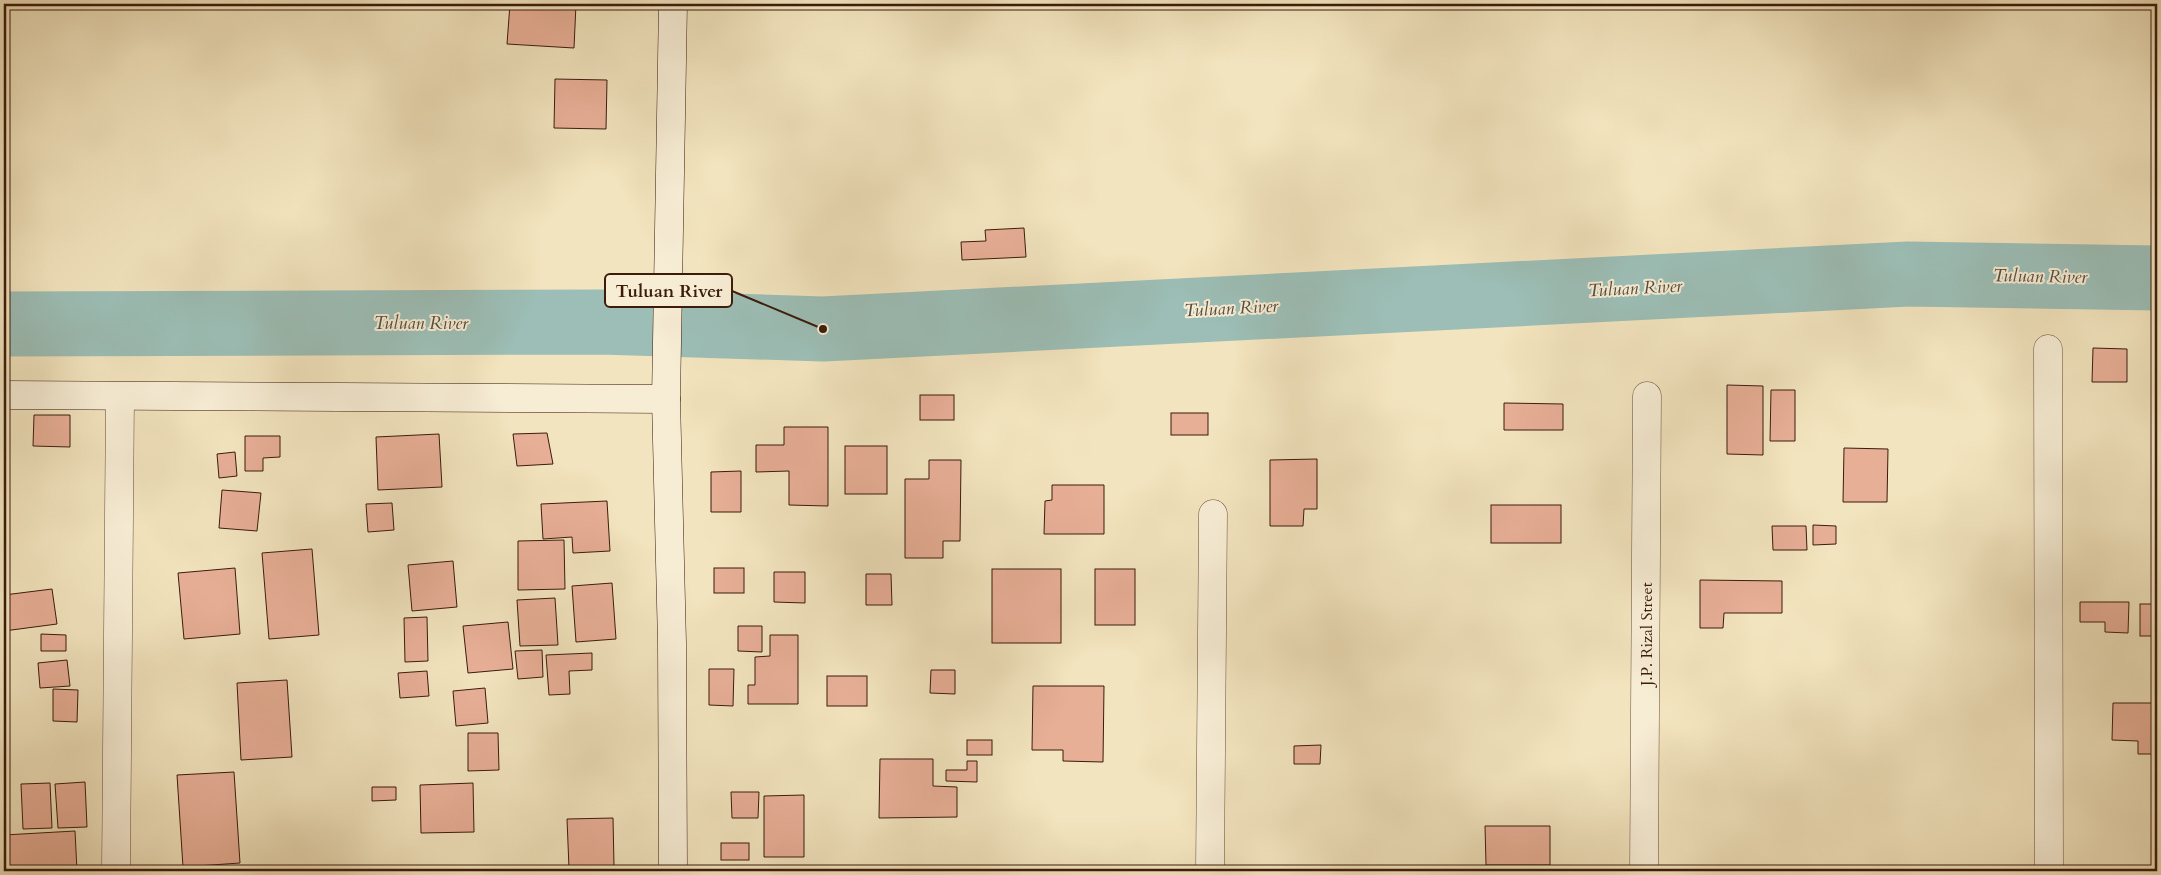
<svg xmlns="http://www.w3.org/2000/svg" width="2161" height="875" viewBox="0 0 2161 875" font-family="Cardo,serif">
<rect width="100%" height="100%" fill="#f2e4be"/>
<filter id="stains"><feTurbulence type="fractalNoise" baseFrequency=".004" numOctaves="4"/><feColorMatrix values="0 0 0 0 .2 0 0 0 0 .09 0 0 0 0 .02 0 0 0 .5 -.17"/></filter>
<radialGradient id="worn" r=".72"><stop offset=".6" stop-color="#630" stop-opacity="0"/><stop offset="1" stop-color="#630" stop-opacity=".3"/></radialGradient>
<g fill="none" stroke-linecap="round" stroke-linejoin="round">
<path stroke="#9cbeb6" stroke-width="65" d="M4,324L602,322L823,329L1908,274L2157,278"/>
</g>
<g fill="#e8af97" stroke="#3b1b0b">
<path d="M510,4H576L574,48L507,44Z"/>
<path d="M555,79L607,80L606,129L554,128Z"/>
<path d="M1024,228L1026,257L962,260L961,242L986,241L985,230Z"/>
<path d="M2093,348L2127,349V382H2092Z"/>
<rect x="2152" y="382" width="5" height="32"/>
<path d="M1727,385L1763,386V455L1727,454Z"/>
<path d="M1771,390H1795V441H1770Z"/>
<rect x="920" y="395" width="34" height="25"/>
<path d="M1504,403L1563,404V430H1504Z"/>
<rect x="1171" y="413" width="37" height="22"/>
<path d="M34,415H70V447L33,446Z"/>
<path d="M784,427H828V506L789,505V471L756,472V445H784Z"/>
<path d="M547,433L553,464L517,466L513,434Z"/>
<path d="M439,434L442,487L378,490L376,437Z"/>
<path d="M245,436H280V457L263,458V471H245Z"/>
<rect x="845" y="446" width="42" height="48"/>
<path d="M1844,448L1888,449L1887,502H1843Z"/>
<path d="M235,452L237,476L219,478L217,454Z"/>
<path d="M1317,459V509H1304L1303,526H1270V460Z"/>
<path d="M929,460H961L960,541H943V558H905V479H929Z"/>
<path d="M741,471V512H711V472Z"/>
<path d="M1052,485H1104V534H1044L1045,501L1052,500Z"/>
<path d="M222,490L261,493L257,531L219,528Z"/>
<path d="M607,501L610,551L573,553L572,537L543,539L541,504Z"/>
<path d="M392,503L394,530L368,532L366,504Z"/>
<rect x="1491" y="505" width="70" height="38"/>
<path d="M1813,525L1836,526V544L1813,545Z"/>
<path d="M1772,526H1806L1807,550H1773Z"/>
<path d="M564,540L565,589L518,590V541Z"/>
<path d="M312,549L319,635L269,639L262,553Z"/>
<path d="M453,561L457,607L412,611L408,565Z"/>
<path d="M235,568L240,634L184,639L178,573Z"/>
<rect x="714" y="568" width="30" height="25"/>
<rect x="992" y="569" width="69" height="74"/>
<rect x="1095" y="569" width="40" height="56"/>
<path d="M774,572H805V603L774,602Z"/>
<path d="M866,574H891L892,605H866Z"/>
<path d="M1700,580L1782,581V613H1724L1723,628H1700Z"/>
<path d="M612,583L616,639L576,642L572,586Z"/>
<path d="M52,589L57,624L4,631V595Z"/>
<path d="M555,598L558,645L520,646L517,600Z"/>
<path d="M2080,602H2129L2128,633L2105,632V622H2080Z"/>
<rect x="2140" y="604" width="17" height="32"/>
<path d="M427,617L428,661L405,662L404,618Z"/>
<path d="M508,622L513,669L468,673L463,626Z"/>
<path d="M738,626H762V652L738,651Z"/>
<path d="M41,634L66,635V651H41Z"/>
<path d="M770,635H798V704H748V685H755V657L770,656Z"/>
<path d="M542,650L543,677L518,679L515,651Z"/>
<path d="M592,653V670L569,671L570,694L549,695L546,655Z"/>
<path d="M67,660L70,686L40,688L38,663Z"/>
<path d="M709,669H734L733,706L709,705Z"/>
<path d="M931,670H955V694L930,693Z"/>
<path d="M427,671L429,696L400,698L398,673Z"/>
<rect x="827" y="676" width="40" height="30"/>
<path d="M287,680L292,757L241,760L237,683Z"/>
<path d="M1033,686H1104L1103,762L1063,761V750H1032Z"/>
<path d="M485,688L488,723L456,726L453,691Z"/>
<path d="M53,689L78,690L77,722L53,721Z"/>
<path d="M2113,703H2157V754H2138V741L2112,740Z"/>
<path d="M468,733H498L499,770L468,771Z"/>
<rect x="967" y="740" width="25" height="15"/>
<path d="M1321,745L1320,764H1294V746Z"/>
<path d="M880,759H933V786L957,787V817L879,818Z"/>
<path d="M967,761H977V782L946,781V770H967Z"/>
<path d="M234,772L240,863L183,867L177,775Z"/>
<path d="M85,782L87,827L58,828L55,784Z"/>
<path d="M50,783L52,828L23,829L21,784Z"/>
<path d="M473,783L474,832L421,833L420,785Z"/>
<path d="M372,787H396V800L372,801Z"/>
<path d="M731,792H759L758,818H732Z"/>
<path d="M804,795V857H764V796Z"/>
<path d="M613,818L614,866L569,868L567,819Z"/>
<path d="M1485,826H1550V865H1486Z"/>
<path d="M75,831L77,871H4V835Z"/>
<rect x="721" y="843" width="28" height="17"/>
</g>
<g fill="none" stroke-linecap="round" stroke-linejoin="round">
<defs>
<g id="street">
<path d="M2048,349L2049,871"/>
<path d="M116,871L120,397"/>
<path d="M1210,871L1213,514"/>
<path d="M1644,871L1647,396"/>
</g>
<g id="secondary">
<path d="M4,395L666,399"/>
<path d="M673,871L672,643L666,399L673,4"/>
</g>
</defs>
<use href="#street" stroke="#694d38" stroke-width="29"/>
<use href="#secondary" stroke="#3b1b0b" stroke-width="29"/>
<use href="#street" stroke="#f7edd5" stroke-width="28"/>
<use href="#secondary" stroke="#f7edd5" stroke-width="28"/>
</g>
<g text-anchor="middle" stroke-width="4" stroke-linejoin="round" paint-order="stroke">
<g font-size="16" fill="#3b1b0b" stroke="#f7edd5">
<text transform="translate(1646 634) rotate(-90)" y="6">J.P. Rizal Street</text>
</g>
<g font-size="18" font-style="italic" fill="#584c3e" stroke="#f7edd5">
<text transform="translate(2040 276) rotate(1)" y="6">Tuluan River</text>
<text transform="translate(1635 288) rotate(-3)" y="6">Tuluan River</text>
<text transform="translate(1231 308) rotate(-3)" y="6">Tuluan River</text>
<text x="421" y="329">Tuluan River</text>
</g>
</g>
<path fill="none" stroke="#3b1b0b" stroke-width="2" d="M823 329L732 291"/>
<circle fill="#3b1b0b" stroke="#f7edd5" stroke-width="2" cx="823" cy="329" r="5"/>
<rect fill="#f7edd5" stroke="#3b1b0b" stroke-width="2" x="605" y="274" width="127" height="33" rx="5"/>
<g font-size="18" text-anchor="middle" font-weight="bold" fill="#3b1b0b">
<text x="669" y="297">Tuluan River</text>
</g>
<rect width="2161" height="875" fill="none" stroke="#f2e4be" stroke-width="20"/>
<rect x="5" y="5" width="2151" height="865" fill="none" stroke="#3b1b0b" stroke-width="2.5"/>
<rect x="10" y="10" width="2141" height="855" fill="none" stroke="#3b1b0b"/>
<rect width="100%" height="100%" filter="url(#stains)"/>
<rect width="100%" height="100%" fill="url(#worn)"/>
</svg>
